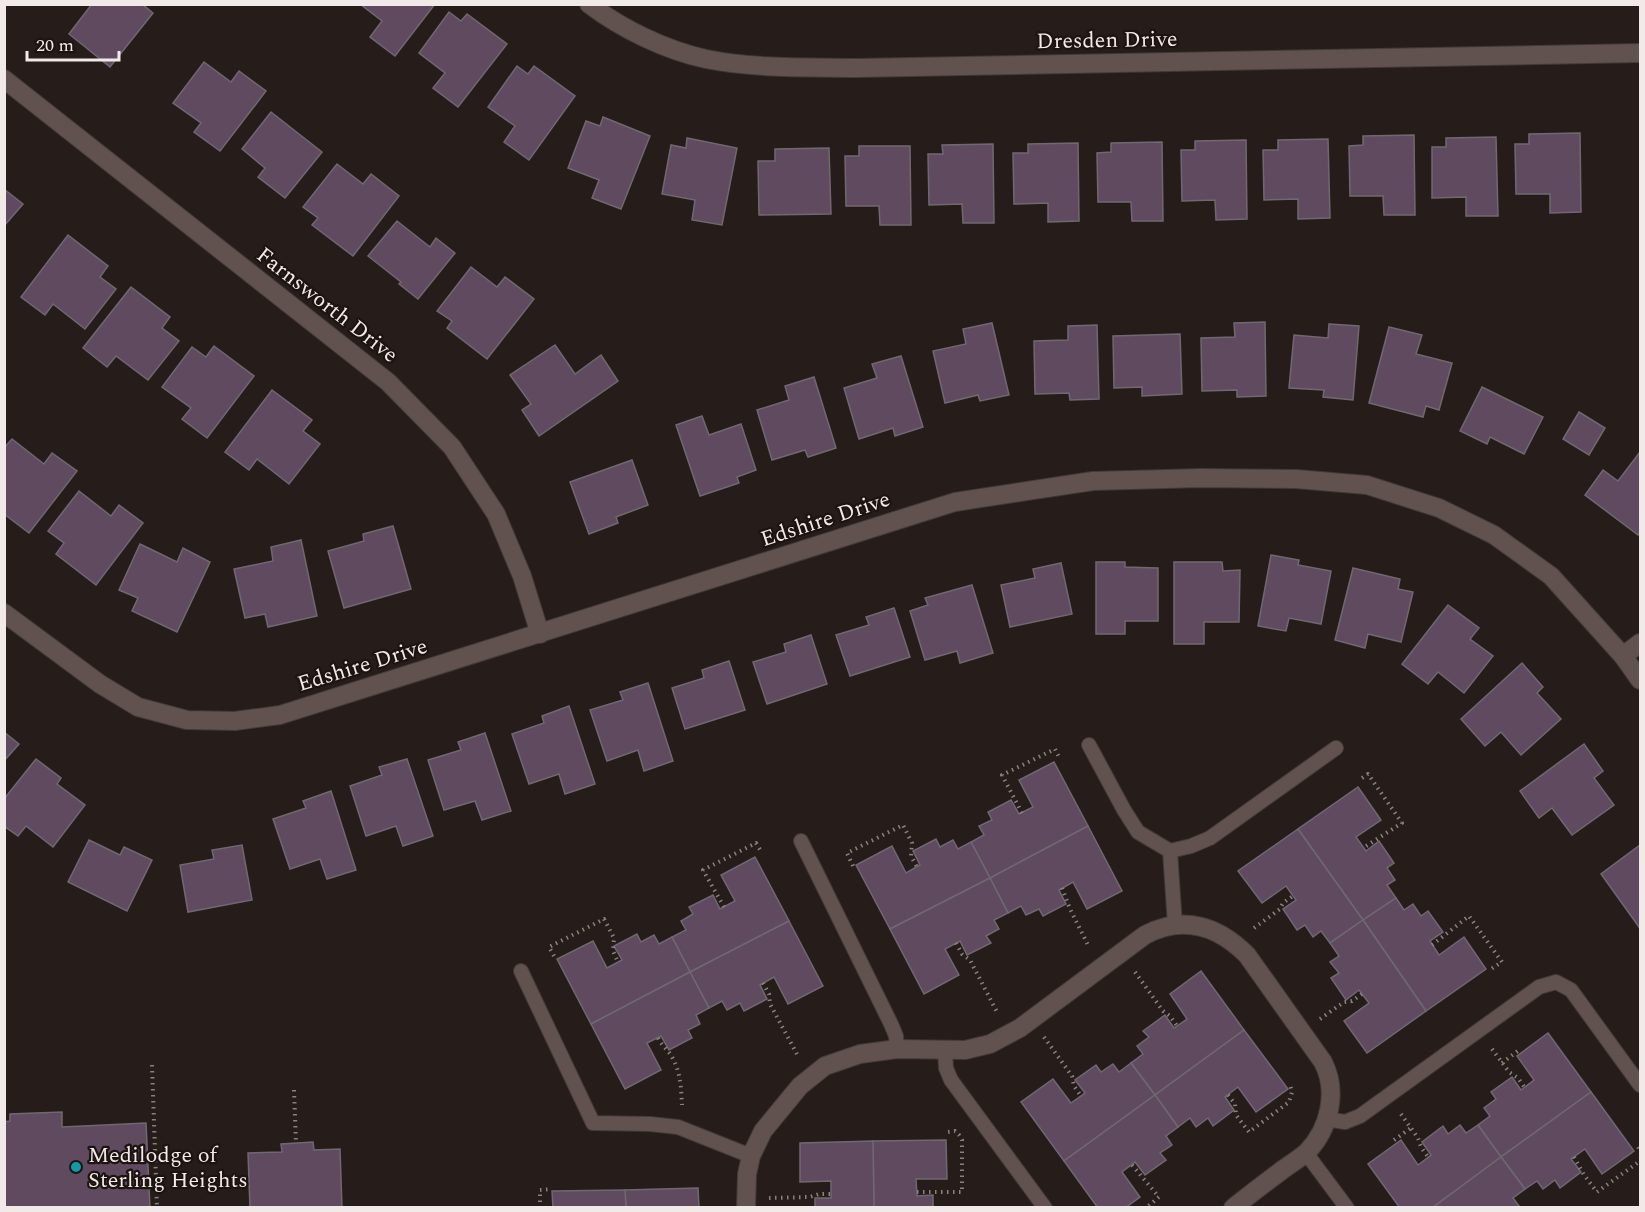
<svg xmlns="http://www.w3.org/2000/svg" width="1645" height="1212" viewBox="0 0 1645 1212" font-family="Spectral,serif">
<rect width="100%" height="100%" fill="#261d1a"/>
<g fill="#604a60" stroke="#706870" stroke-width="1.5">
<path d="M92,4H142L153,13L110,67L69,34Z"/>
<path d="M360,4H435L395,56L370,37L382,21Z"/>
<path d="M449,12L461,21L467,14L507,44L458,107L433,88L445,73L419,53Z"/>
<path d="M204,62L231,82L239,71L266,91L220,151L194,132L201,123L173,103Z"/>
<path d="M517,66L528,74L534,66L575,96L529,160L504,142L515,126L488,107Z"/>
<path d="M271,112L322,152L285,198L258,177L265,168L242,149Z"/>
<path d="M603,117L650,136L621,209L592,198L599,180L568,168L586,121L600,126Z"/>
<path d="M1580,133L1581,212L1550,213V194H1516L1515,144H1529V134Z"/>
<path d="M1414,135L1415,215H1384L1383,196H1350L1349,146L1363,145V136Z"/>
<path d="M1496,137L1498,216H1466V197L1432,198V147H1446V138Z"/>
<path d="M687,138L737,148L722,225L692,220L695,200L662,194L671,145L686,148Z"/>
<path d="M1328,139L1330,218L1298,219V199L1264,200L1263,150H1278V140Z"/>
<path d="M1246,140L1247,219L1216,220L1215,200L1182,201L1181,150H1195V141Z"/>
<path d="M1162,142L1163,221H1132L1131,202H1098L1097,153L1111,152V143Z"/>
<path d="M1078,143L1079,221L1048,222V203L1014,204L1013,153H1028V144Z"/>
<path d="M993,144L994,223H963L962,204L929,205L928,154H943L942,145Z"/>
<path d="M859,146H910L911,225H880L879,206H846L845,156H859Z"/>
<path d="M829,148L831,214L759,215L758,161H775V149Z"/>
<path d="M337,164L363,184L371,174L399,196L353,256L312,225L318,218L303,207Z"/>
<path d="M4,189L23,204L4,226Z"/>
<path d="M397,221L430,247L436,238L455,253L418,299L399,284L401,282L368,256Z"/>
<path d="M68,235L108,266L100,277L116,289L85,329L53,304L45,315L21,297Z"/>
<path d="M471,267L497,287L505,277L534,299L487,359L447,328L452,321L437,311Z"/>
<path d="M131,287L170,317L162,328L179,341L148,380L116,356L107,367L83,348Z"/>
<path d="M1265,322L1266,396L1237,397V390L1202,391L1201,338L1235,337L1234,323Z"/>
<path d="M992,323L1009,395L980,401L978,395L945,403L933,351L966,344L963,329Z"/>
<path d="M1329,324L1359,326L1353,400L1323,397L1324,390L1289,388L1294,335L1328,338Z"/>
<path d="M1097,325L1099,399L1070,400L1069,393L1035,394L1034,341L1068,340V326Z"/>
<path d="M1389,327L1422,335L1416,354L1452,363L1439,410L1426,406L1423,417L1369,403Z"/>
<path d="M1180,334L1182,394L1142,396V387L1114,388L1113,336Z"/>
<path d="M555,345L575,374L601,355L618,381L539,436L522,410L531,404L510,375Z"/>
<path d="M214,346L254,376L207,438L182,419L191,408L162,387L192,347L206,357Z"/>
<path d="M901,356L923,427L895,436L893,428L859,439L844,388L877,378L872,364Z"/>
<path d="M814,377L836,448L808,457L805,450L772,460L757,410L789,400L785,386Z"/>
<path d="M1482,387L1543,417L1524,454L1490,437L1487,444L1460,431Z"/>
<path d="M272,390L312,420L303,431L320,444L289,484L257,459L249,470L225,452Z"/>
<path d="M1579,412L1605,428L1589,455L1563,439Z"/>
<path d="M702,416L709,435L741,424L756,470L737,477L739,483L700,496L676,425Z"/>
<path d="M12,439L44,464L52,453L77,471L29,533L4,514V448Z"/>
<path d="M1640,452V532L1638,535L1585,495L1603,470L1618,481Z"/>
<path d="M632,460L648,505L616,517L618,523L589,534L570,482Z"/>
<path d="M79,491L111,516L119,505L143,523L96,585L56,554L64,543L48,531Z"/>
<path d="M393,526L411,589L344,608L328,551L364,541L363,534Z"/>
<path d="M301,540L317,616L268,627L265,614L245,618L234,569L273,561L271,547Z"/>
<path d="M140,544L177,562L183,548L210,562L177,632L132,611L138,598L119,590Z"/>
<path d="M1271,555L1299,560L1298,565L1331,571L1321,624L1289,618L1286,631L1258,626Z"/>
<path d="M1096,562H1125V567L1158,568V621H1125V634H1096Z"/>
<path d="M1174,562H1222L1223,571L1240,570L1239,622H1204V644H1174Z"/>
<path d="M1061,563L1072,614L1010,627L1001,585L1035,578L1033,569Z"/>
<path d="M1353,568L1400,579L1398,589L1413,592L1401,642L1368,634L1365,648L1335,640Z"/>
<path d="M972,585L993,653L960,663L957,651L925,660L910,611L928,605L925,598Z"/>
<path d="M1448,605L1479,628L1470,639L1493,656L1464,693L1438,672L1428,684L1402,664Z"/>
<path d="M894,608L910,657L850,676L836,635L869,625L866,617Z"/>
<path d="M811,635L827,684L767,704L753,662L786,652L784,644Z"/>
<path d="M729,661L745,710L685,729L672,688L704,678L702,670Z"/>
<path d="M1522,663L1543,687L1537,693L1561,719L1521,755L1501,732L1485,746L1461,719Z"/>
<path d="M648,683L673,761L644,771L638,750L607,761L590,710L623,700L620,692Z"/>
<path d="M569,706L595,784L565,794L559,774L529,784L512,734L544,723L542,716Z"/>
<path d="M4,732L19,744L4,761Z"/>
<path d="M485,733L511,811L482,820L475,801L444,810L428,760L461,750L458,742Z"/>
<path d="M1584,744L1603,771L1594,778L1614,805L1572,835L1552,808L1539,818L1520,791Z"/>
<path d="M36,759L61,778L57,784L85,805L53,847L26,826L18,836L4,826V799Z"/>
<path d="M407,759L433,836L403,846L396,826L366,836L350,786L382,775L379,767Z"/>
<path d="M1054,762L1088,826L990,878L971,842L984,835L979,826L992,820L988,812L1011,800L1019,814L1033,807L1019,780Z"/>
<path d="M1358,787L1381,820L1356,837L1366,851L1379,841L1394,863L1387,868L1395,880L1387,885L1396,898L1363,920L1298,829Z"/>
<path d="M331,791L356,870L327,879L320,859L290,869L273,819L306,808L303,801Z"/>
<path d="M1088,826L1122,891L1087,909L1073,882L1059,890L1066,904L1043,916L1039,909L1026,915L1021,906L1008,913L990,878Z"/>
<path d="M1298,829L1363,920L1330,943L1321,931L1313,937L1305,925L1297,930L1283,909L1296,900L1286,886L1262,903L1238,871Z"/>
<path d="M936,839L940,847L953,840L958,849L971,842L990,878L890,929L856,865L892,846L906,873L920,865L913,851Z"/>
<path d="M89,840L120,855L124,847L152,860L127,911L68,882Z"/>
<path d="M242,845L252,900L188,912L180,865L214,859L212,850Z"/>
<path d="M1640,845V926L1639,927L1601,874Z"/>
<path d="M755,857L789,921L690,972L672,937L686,930L681,921L693,914L689,907L713,895L720,909L735,901L721,875Z"/>
<path d="M990,878L1008,913L994,920L999,929L986,936L991,943L967,955L960,941L945,949L959,975L924,994L890,929Z"/>
<path d="M1396,898L1404,910L1413,904L1421,916L1428,911L1443,932L1430,941L1439,955L1464,937L1486,969L1426,1011L1363,920Z"/>
<path d="M1363,920L1426,1011L1367,1053L1344,1021L1369,1003L1359,990L1346,1000L1331,978L1339,973L1330,962L1339,956L1330,943Z"/>
<path d="M789,921L823,986L788,1004L774,977L760,985L767,999L744,1011L740,1003L727,1010L722,1001L709,1008L690,972Z"/>
<path d="M637,934L641,942L654,935L659,944L672,937L690,972L591,1024L557,959L593,941L607,968L622,960L614,946Z"/>
<path d="M1201,971L1244,1030L1155,1095L1131,1063L1143,1054L1137,1046L1149,1037L1143,1031L1165,1015L1174,1028L1187,1019L1170,994Z"/>
<path d="M690,972L709,1008L696,1015L700,1024L688,1030L692,1038L669,1050L661,1036L647,1043L661,1070L625,1089L591,1024Z"/>
<path d="M1244,1030L1288,1089L1256,1112L1238,1087L1225,1097L1234,1110L1213,1126L1208,1118L1196,1127L1190,1118L1178,1127L1155,1095Z"/>
<path d="M1548,1033L1591,1092L1501,1157L1478,1125L1490,1116L1484,1108L1496,1099L1491,1092L1512,1077L1521,1090L1534,1080L1517,1056Z"/>
<path d="M1131,1063L1155,1095L1064,1161L1021,1102L1053,1079L1071,1103L1085,1093L1075,1080L1096,1065L1101,1072L1113,1064L1119,1072Z"/>
<path d="M1591,1092L1634,1151L1602,1174L1585,1149L1571,1159L1581,1172L1560,1188L1555,1180L1543,1189L1537,1181L1525,1189L1501,1157Z"/>
<path d="M1155,1095L1178,1127L1166,1136L1172,1145L1160,1153L1166,1160L1145,1175L1135,1162L1122,1172L1140,1197L1125,1208H1098L1064,1161Z"/>
<path d="M62,1112V1127L146,1123L150,1208H4V1122L10,1121V1114Z"/>
<path d="M1460,1125L1466,1133L1478,1125L1501,1157L1432,1208H1400L1368,1164L1401,1140L1418,1165L1431,1155L1422,1142L1443,1126L1448,1134Z"/>
<path d="M946,1140L947,1179H916L917,1196L933,1195V1208H874L873,1141Z"/>
<path d="M873,1141L874,1208H815V1198H831V1181L800,1182V1143Z"/>
<path d="M313,1142L314,1150L340,1149L342,1208H250L248,1153L282,1152L281,1144Z"/>
<path d="M1501,1157L1525,1189L1513,1198L1519,1206L1517,1208H1432Z"/>
<path d="M698,1188L699,1208H626L625,1190Z"/>
<path d="M625,1190L626,1208H553L552,1191Z"/>
</g>
<g fill="none" stroke-linecap="round" stroke-linejoin="round">
<defs>
<g id="lane">
<path d="M1089,745L1124,810L1138,832L1170,851L1175,925"/>
<path d="M801,841L891,1024L896,1036L897,1049"/>
<path d="M1170,851L1191,846L1210,838L1336,748"/>
<path d="M521,971L593,1123L650,1124L678,1127L751,1156"/>
<path d="M945,1051L946,1068L951,1080L1045,1208"/>
<path d="M1326,1119L1345,1122L1360,1116L1539,987L1556,982L1571,990L1640,1085"/>
<path d="M1306,1153L1347,1208"/>
</g>
<g id="street">
<path d="M589,4C622,29 665,50 706,59C756,69 807,67 858,68L1640,53"/>
<path d="M4,79L388,382L452,447L496,514L522,576L540,634"/>
<path d="M4,613L100,684L138,707L187,720L235,721L280,715L955,502L1093,481L1201,478L1296,479L1367,485L1439,508L1494,535L1551,576L1623,656L1640,680"/>
<path d="M1623,656L1640,643"/>
<path d="M746,1208L747,1174L751,1156L763,1131L800,1086L825,1066L860,1054L897,1049L965,1050L990,1044L1020,1028L1145,935C1183,915 1217,925 1247,955L1323,1062C1338,1091 1330,1128 1307,1152C1299,1159 1289,1165 1281,1171C1265,1183 1249,1195 1233,1208"/>
</g>
</defs>
<use href="#lane" stroke="#423a37" stroke-width="16"/>
<use href="#street" stroke="#423a37" stroke-width="20"/>
<g stroke="#8a827f" stroke-width="4" stroke-dasharray="1.5 4.5" stroke-linecap="butt">
<path d="M1362,778L1368,774L1402,823L1363,848"/>
<path d="M1022,813L1002,775L1055,749L1060,759"/>
<path d="M853,866L847,853L903,825L912,843L911,856L917,867"/>
<path d="M1062,888L1070,909L1089,947"/>
<path d="M724,907L703,870L756,843L762,853"/>
<path d="M1254,928L1280,909L1283,903L1293,896"/>
<path d="M956,943L962,954L970,960L998,1014"/>
<path d="M1432,945L1469,916L1502,962L1491,969"/>
<path d="M554,956L549,947L604,919L614,938L613,951L618,962"/>
<path d="M1135,972L1163,1011L1170,1016L1177,1026"/>
<path d="M763,983L769,994L770,1004L799,1058"/>
<path d="M1320,1019L1344,1002L1352,1001L1362,994"/>
<path d="M1044,1037L1072,1076L1074,1086L1081,1096"/>
<path d="M658,1038C662,1046 668,1050 672,1057C681,1073 681,1088 682,1105"/>
<path d="M1492,1049L1509,1072L1518,1078L1525,1088"/>
<path d="M1502,1063L1519,1050"/>
<path d="M152,1065L157,1208"/>
<path d="M294,1090L296,1143"/>
<path d="M1228,1095L1235,1104L1236,1115L1249,1132L1289,1102L1292,1092L1290,1085"/>
<path d="M1401,1114L1418,1138L1421,1147L1428,1157"/>
<path d="M1394,1140L1411,1128"/>
<path d="M1638,1147L1640,1150"/>
<path d="M1574,1157L1584,1175L1597,1192L1640,1161"/>
<path d="M1132,1165L1159,1197L1146,1208"/>
<path d="M917,1192H962V1140L959,1135L955,1131L948,1132"/>
<path d="M769,1198L810,1197L819,1194H831"/>
<path d="M540,1208V1190L552,1189"/>
</g>
<use href="#lane" stroke="#61524f" stroke-width="14"/>
<use href="#street" stroke="#61524f" stroke-width="18"/>
</g>
<circle fill="#0f9aa8" stroke="#1d1411" stroke-width="2" cx="76" cy="1167" r="6"/>
<g text-anchor="middle" stroke-width="4.5" stroke-linejoin="round" paint-order="stroke">
<g font-size="22" fill="#f1eae8" stroke="#1d1411">
<text transform="translate(1107 39) rotate(-1)" y="8">Dresden Drive</text>
<text transform="translate(328 304) rotate(38)" y="8">Farnsworth Drive</text>
<text transform="translate(825 518) rotate(-18)" y="8">Edshire Drive</text>
<text transform="translate(362 664) rotate(-17)" y="8">Edshire Drive</text>
</g>
<g font-size="22" fill="#f1eae8" stroke="#1d1411" text-anchor="start">
<text x="88" y="1162">Medilodge of<tspan x="88" dy="25">Sterling Heights</tspan></text>
</g>
</g>
<rect width="1645" height="1212" fill="none" stroke="#f1eae8" stroke-width="12"/>
<path d="M27 51v9h92v-9" fill="none" stroke="#f1eae8" stroke-width="3"/>
<text x="36" y="51" font-size="18" fill="#f1eae8" stroke="#1d1411" stroke-width="4.5" paint-order="stroke">20 m</text>
</svg>
